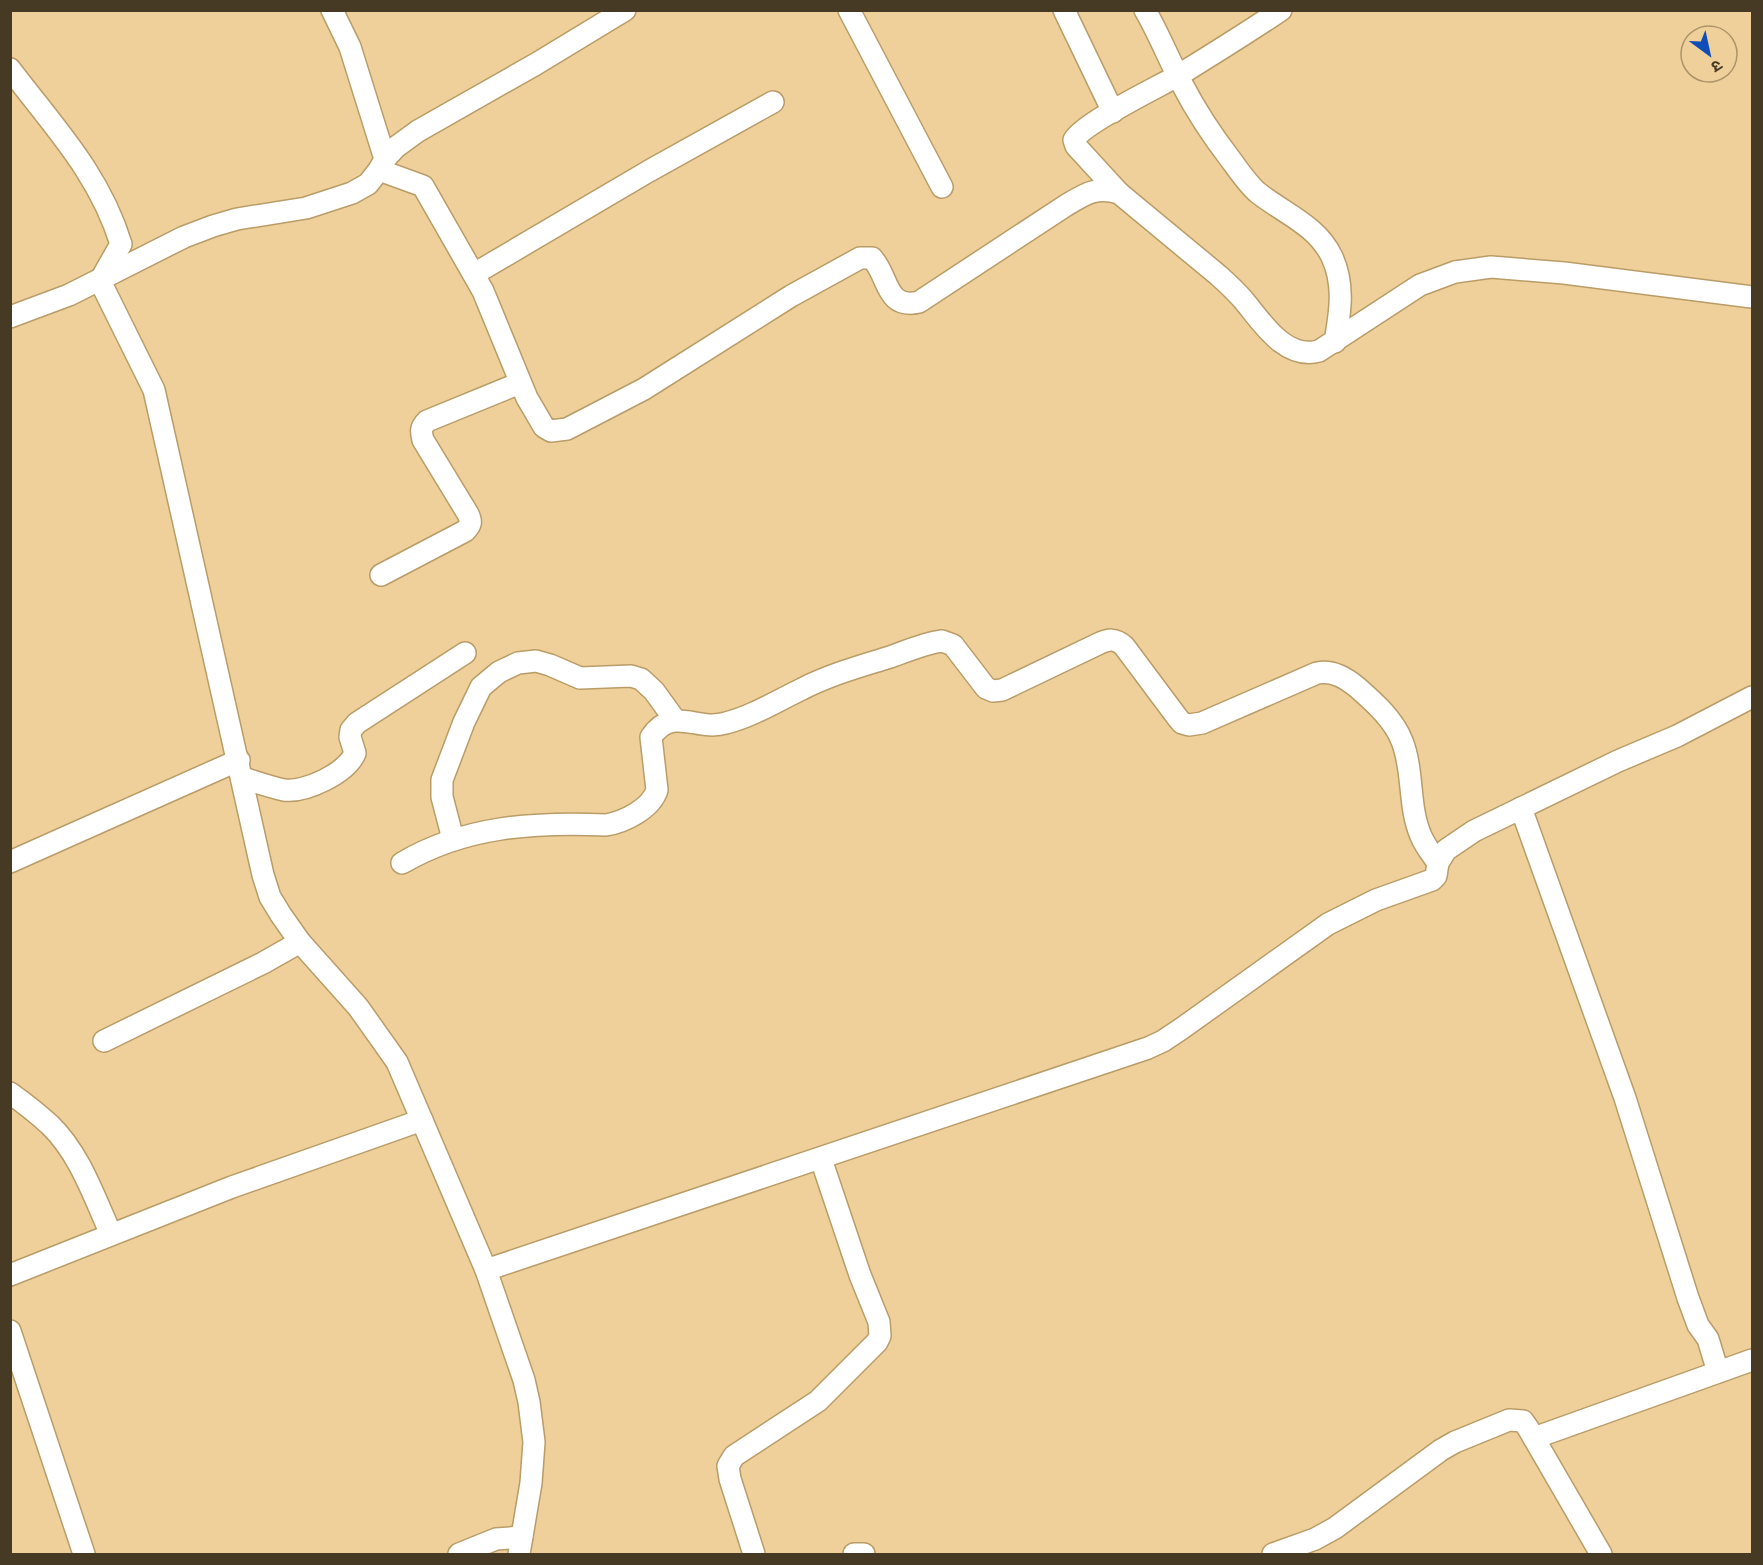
<svg xmlns="http://www.w3.org/2000/svg" width="1763" height="1565" viewBox="0 0 1763 1565" font-family="'Archivo Narrow','Noto Sans Devanagari',sans-serif">
<rect width="100%" height="100%" fill="#efd09a"/>
<g fill="none" stroke-linecap="round" stroke-linejoin="round">
<defs>
<g id="minor">
<path d="M332,10L350,47L385,159"/>
<path d="M849,10L942,187"/>
<path d="M1064,10L1113,112"/>
<path d="M1145,10C1159,34 1169,60 1182,84C1195,109 1214,138 1231,160C1239,171 1248,184 1257,192C1283,213 1317,225 1332,257C1345,285 1340,313 1335,342"/>
<path d="M10,69C54,127 99,173 121,244L100,281L154,390L263,875L270,897L281,915L300,942L358,1007L397,1062L486,1270L524,1380L529,1402L534,1442L531,1483L519,1554"/>
<path d="M379,170L423,186L483,291L527,398L544,427L551,431L567,429L644,389L791,296L860,258H872C889,276 885,310 919,302L1065,206C1085,194 1096,186 1119,193L1218,275C1228,284 1237,292 1245,302C1263,324 1286,360 1319,351L1420,285L1455,272L1491,267L1564,273L1752,297"/>
<path d="M1119,193L1076,146L1074,140C1083,123 1158,87 1179,75C1213,54 1247,33 1281,10"/>
<path d="M474,274L649,171L773,102"/>
<path d="M10,317L69,295L184,237L213,226L237,219L306,208L352,193L368,184L379,170L385,159L396,147L418,131L536,64L625,10"/>
<path d="M381,575L465,531C471,525 472,522 468,514L423,440C421,432 420,428 427,421L520,383"/>
<path d="M243,778C256,782 270,787 284,790C305,793 347,773 355,753L350,737L351,730L357,723L465,653"/>
<path d="M1521,808L1625,1098L1688,1298L1698,1325L1708,1339L1718,1372"/>
<path d="M453,839L442,797V780L464,722L481,687L499,672L518,663L536,661L550,665L580,678L631,676L641,679L654,691L675,720"/>
<path d="M10,862L239,760"/>
<path d="M402,863C465,826 534,822 606,825C624,822 651,809 657,790L651,737C673,705 696,732 726,723C753,716 777,701 802,689C831,674 862,666 893,656C909,650 926,643 942,641L953,645L986,688L993,691L1002,690L1098,644C1109,639 1115,638 1124,646L1177,717L1182,723L1189,725L1202,723L1317,673C1333,670 1346,678 1358,688C1375,703 1394,720 1402,741C1414,771 1408,807 1421,836C1425,846 1432,854 1438,863"/>
<path d="M104,1041L263,963L300,942"/>
<path d="M10,1093C24,1103 38,1114 50,1125C80,1154 94,1197 111,1234"/>
<path d="M486,1270L1148,1048L1163,1041L1181,1029L1328,924L1376,900L1432,880L1436,876L1438,863L1446,850L1474,831L1618,761L1677,736L1752,697"/>
<path d="M10,1275L232,1187L422,1120"/>
<path d="M10,1331L84,1554"/>
<path d="M1534,1438L1752,1360"/>
<path d="M459,1554L496,1539L522,1537"/>
<path d="M754,1554L730,1479L728,1466L734,1456L818,1401L877,1342L880,1336L879,1322L860,1275L821,1159"/>
<path d="M854,1554H864"/>
<path d="M1273,1554L1315,1539L1335,1528L1441,1450L1455,1442L1509,1420L1523,1421L1528,1428L1601,1554"/>
</g>
</defs>
<use href="#minor" stroke="#b99c67" stroke-width="24"/>
<use href="#minor" stroke="#fff" stroke-width="21"/>
</g>
<rect width="1763" height="1565" fill="none" stroke="#463a24" stroke-width="24"/>
<g transform="translate(1709 54) rotate(147)"><circle r="28" fill="#efd09a" stroke="#ab946b" stroke-width="1.5"/>
<path d="M0-4.5L10 22L0 15L-10 22Z" fill="#104db8"/>
<text y="-9" font-size="16" font-weight="bold" text-anchor="middle" fill="#463a24">उ</text>
</g>
</svg>
